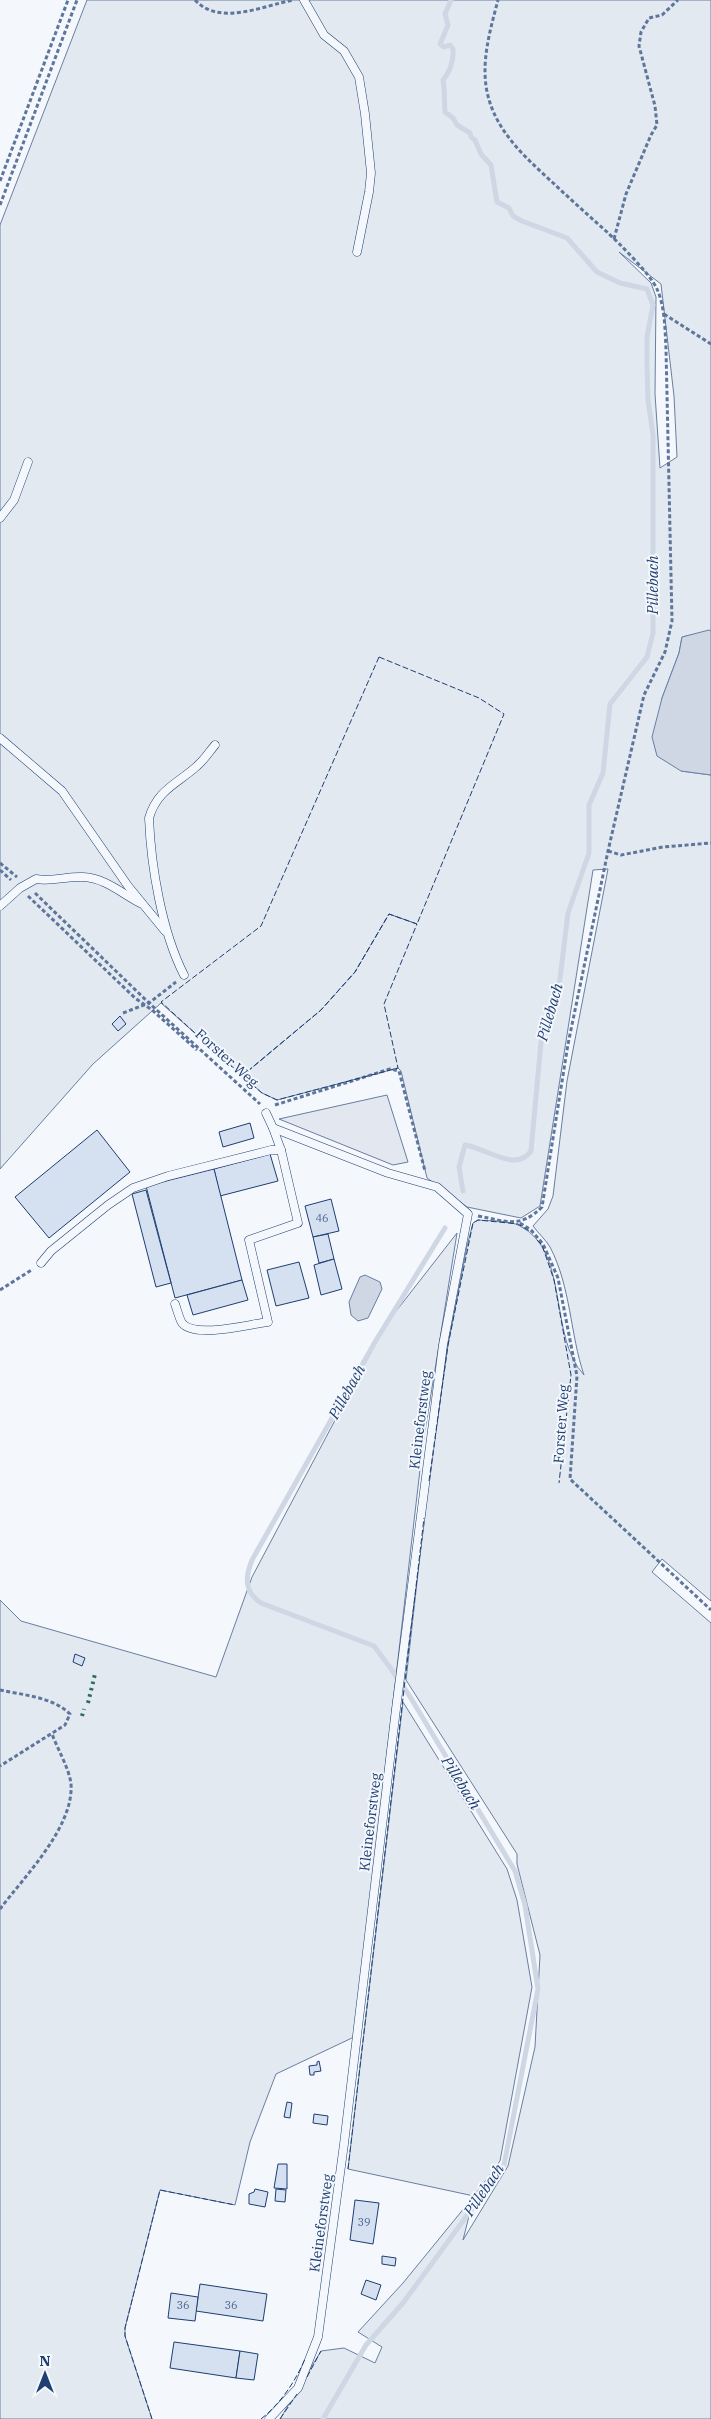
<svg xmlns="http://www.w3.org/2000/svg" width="711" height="2419" viewBox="0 0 711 2419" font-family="'IBM Plex Serif',serif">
<rect width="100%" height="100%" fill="#f4f7fb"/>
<g fill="#e3e9f0" stroke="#687fa3" fill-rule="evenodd">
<path d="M87,0H711V631L682,637L679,653L662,698L681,771L711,775V1601L662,1559L652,1572L711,1623V2419H280L321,2351L344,2348L375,2363L382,2347L358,2332L403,2283L474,2196L348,2169L403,1702L507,1869L517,1900L532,1987L500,2161L474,2196L463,2240L508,2166L535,2047L540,1955L517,1864V1854L406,1680L426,1502L448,1345L467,1246L473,1223L478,1220C491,1221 509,1220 520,1226C570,1251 548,1337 584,1375C570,1334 571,1287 550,1247C546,1240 538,1233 533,1226L548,1209L553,1196L567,1081L608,869L593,870L540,1206L521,1218L467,1207L427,1178L401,1071L398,1068L277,1100L262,1093L161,1003L93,1064L0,1169V225ZM619,252L661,284L674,396L677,457L660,468L655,394L656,297L651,283Z"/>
<path d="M457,1233L423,1444L354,2037L276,2074L250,2142L235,2205L160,2190L125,2328V2336L152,2419H0V1600L21,1621L216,1677L252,1577L386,1324Z"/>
</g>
<path fill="#e3e8f0" stroke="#687fa3" d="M387,1095L408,1162L393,1165L279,1119Z"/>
<g fill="#cfd7e4" stroke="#687fa3">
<path d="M709,630L711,631V775L681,771L657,756L652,737L662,698L679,653L682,637Z"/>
<path d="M365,1275L380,1282L382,1289L368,1318L358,1321L351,1315L349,1302L360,1277Z"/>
</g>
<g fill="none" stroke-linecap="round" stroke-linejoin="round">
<g stroke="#cfd7e4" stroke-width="5">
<path d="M451,0L445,14L448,25L440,44L444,47L450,45L453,49C454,59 450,72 443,80C445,91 444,100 445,112L453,118L457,125L470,133L471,137L475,140L481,154L491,165L497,202L509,208L513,216L522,221L567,238L597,272L620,283L647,289L653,305L647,337V364L648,400L653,435V633L647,657L610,704L603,773L589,805V853L568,913L558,995L541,1042L531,1151C516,1173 486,1148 465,1145L459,1167L463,1191"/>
<path d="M323,2419L366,2345L403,2303L504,2165L538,1989L525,1905L515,1871L409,1695L389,1666L374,1646L261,1603C244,1591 245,1578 252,1560L375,1342L445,1228"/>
</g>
</g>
<g fill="#d5e0f0" stroke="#1d3f73">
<path d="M120,1016L126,1024L118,1031L112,1024Z"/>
<path d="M250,1123L254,1138L223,1147L219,1132Z"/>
<path d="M97,1130L130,1172L49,1238L15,1197Z"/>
<path d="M270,1154L278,1181L220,1196L214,1169Z"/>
<path d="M214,1169L242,1280L175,1298L146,1186Z"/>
<path d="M146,1190L171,1283L156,1287L132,1194Z"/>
<path d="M331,1199L339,1231L313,1237L305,1206Z"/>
<path d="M328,1234L334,1259L319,1263L313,1237Z"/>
<path d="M334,1259L342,1289L321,1295L314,1265Z"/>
<path d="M299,1262L309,1298L276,1306L267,1270Z"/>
<path d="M242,1280L248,1300L193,1315L187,1295Z"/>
<path d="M75,1654L85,1658L82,1666L73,1662Z"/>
<path d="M319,2061L321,2071L314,2072V2075H310L309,2066L317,2065V2062Z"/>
<path d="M287,2102L292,2103L290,2118L284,2117Z"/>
<path d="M314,2114L328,2116L327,2125L313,2123Z"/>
<path d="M278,2164H287V2189L274,2188Z"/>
<path d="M255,2189L268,2192L265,2207L249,2204V2194L254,2192Z"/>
<path d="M276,2189L286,2190L285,2202L275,2201Z"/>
<path d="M355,2200L379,2203L373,2244L350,2240Z"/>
<path d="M382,2256L396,2258L395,2266L382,2264Z"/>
<path d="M366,2280L381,2285L376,2300L361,2294Z"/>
<path d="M200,2284L267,2294L263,2321L196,2311Z"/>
<path d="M171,2293L198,2297L195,2321L168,2318Z"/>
<path d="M174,2342L240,2351L236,2378L170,2368Z"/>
<path d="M240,2351L258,2354L254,2380L236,2378Z"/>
</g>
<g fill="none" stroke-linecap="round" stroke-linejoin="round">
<defs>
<g id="service">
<path d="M304,0L324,35L344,51L359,77L365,114L371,173L369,192L357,252"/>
<path d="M0,518L14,500L28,462"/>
<path d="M0,738L62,791L128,886L165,931"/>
<path d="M0,906L20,888L36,879C52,882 67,876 83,877C105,878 121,893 140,903"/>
<path d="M184,975C162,932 151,867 149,818C157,790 177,784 197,766C204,760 209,752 215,745"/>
<path d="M266,1113L273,1128L388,1173L437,1187L468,1214L443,1345L396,1709L344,2144L318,2337L298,2388L269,2419"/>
<path d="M41,1263L51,1251L108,1205L133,1188L168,1176L271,1150H281"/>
<path d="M175,1304C177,1309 179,1318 182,1323C195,1339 250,1324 268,1322L249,1240L298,1223L281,1150L273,1128"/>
</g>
</defs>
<use href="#service" stroke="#1d3f73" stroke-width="9"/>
<g stroke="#5e769c" stroke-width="3" stroke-dasharray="4 2.5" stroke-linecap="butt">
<path d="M195,0C220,27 264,5 294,0"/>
<path d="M0,181L68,0"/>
<path d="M0,205L77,0"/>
<path d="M614,239L626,194L651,135L657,125L655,106L639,46L641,32L649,18L662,15L678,0"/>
<path d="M664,314L711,344"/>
<path d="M608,851L621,855L663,847L711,843"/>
<path d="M0,863L17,877"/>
<path d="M0,870L11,880"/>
<path d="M35,893L149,1003L260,1104"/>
<path d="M28,896L135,998L152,1010L197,1050"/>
<path d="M123,1013L149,1003L176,982"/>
<path d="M275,1105L390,1069L399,1071L425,1171"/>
<path d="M478,1216C506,1221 520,1229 542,1207L568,1044L608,851L644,695L665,652L672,621L666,349C665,329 665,307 657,289C651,275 619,243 607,232C588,215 569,198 551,181C517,150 485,120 485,71C485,47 492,23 498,0"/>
<path d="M520,1223L531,1230L543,1244L558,1278L577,1376L570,1479L711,1610"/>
<path d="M0,1290L33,1269"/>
<path d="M0,1690C23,1695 53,1697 70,1714L65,1725L0,1766"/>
<path d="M0,1909C24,1877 74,1827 71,1784C69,1768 58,1750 52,1734"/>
</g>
<use href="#service" stroke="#f4f7fb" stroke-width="8"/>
<g stroke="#2c6c60" stroke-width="4" stroke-dasharray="2.5 4" stroke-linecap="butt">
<path d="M88,1703L95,1674"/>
<path d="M82,1716L84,1709"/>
</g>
<g stroke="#1d3f73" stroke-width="1" stroke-dasharray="6 2.5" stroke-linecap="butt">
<path d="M379,657L479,698L504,714L417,924L389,914L355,972L321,1010L242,1076L161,1002L261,926Z"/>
<path d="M389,914L417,924L384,1004L398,1068L277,1100L262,1093L242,1076L321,1010L355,972Z"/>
<path d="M537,1240L542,1245L554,1280L571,1375L559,1483"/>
<path d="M429,1481L448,1345L473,1223L478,1220L518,1224L531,1232"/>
<path d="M348,2169L424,1518"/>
<path d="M307,2377L321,2351"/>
<path d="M152,2419L125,2336V2328L160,2190L235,2205"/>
<path d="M261,2419C281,2403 295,2382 305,2359"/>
<path d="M280,2419L297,2394"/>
</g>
</g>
<g text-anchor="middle" stroke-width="4" stroke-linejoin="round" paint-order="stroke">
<g font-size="11" fill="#4b6792">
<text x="322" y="1222">46</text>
<text x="364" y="2226">39</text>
<text x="183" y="2309">36</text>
<text x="231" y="2309">36</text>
</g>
<g font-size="14" fill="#1d3f73" stroke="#f4f7fb">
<text transform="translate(227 1058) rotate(42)" y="5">Forster Weg</text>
<text transform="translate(420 1420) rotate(-83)" y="5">Kleineforstweg</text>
<text transform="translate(561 1424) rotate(-86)" y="5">Forster Weg</text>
<text transform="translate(370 1822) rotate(-83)" y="5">Kleineforstweg</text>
<text transform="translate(321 2223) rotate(-82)" y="5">Kleineforstweg</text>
</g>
<g font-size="15" font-style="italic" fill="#1d3f73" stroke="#f4f7fb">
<text transform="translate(653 585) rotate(-90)" y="5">Pillebach</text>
<text transform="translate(550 1012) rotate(-74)" y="5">Pillebach</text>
<text transform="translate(347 1392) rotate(-61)" y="5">Pillebach</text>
<text transform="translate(461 1783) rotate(58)" y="5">Pillebach</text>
<text transform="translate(484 2190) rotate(-56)" y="5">Pillebach</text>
</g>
</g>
<g transform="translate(45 2374)" stroke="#f4f7fb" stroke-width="4" paint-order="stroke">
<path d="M0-4L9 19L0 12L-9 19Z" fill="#1d3f73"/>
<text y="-8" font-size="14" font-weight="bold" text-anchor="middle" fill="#1d3f73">N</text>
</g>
</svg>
